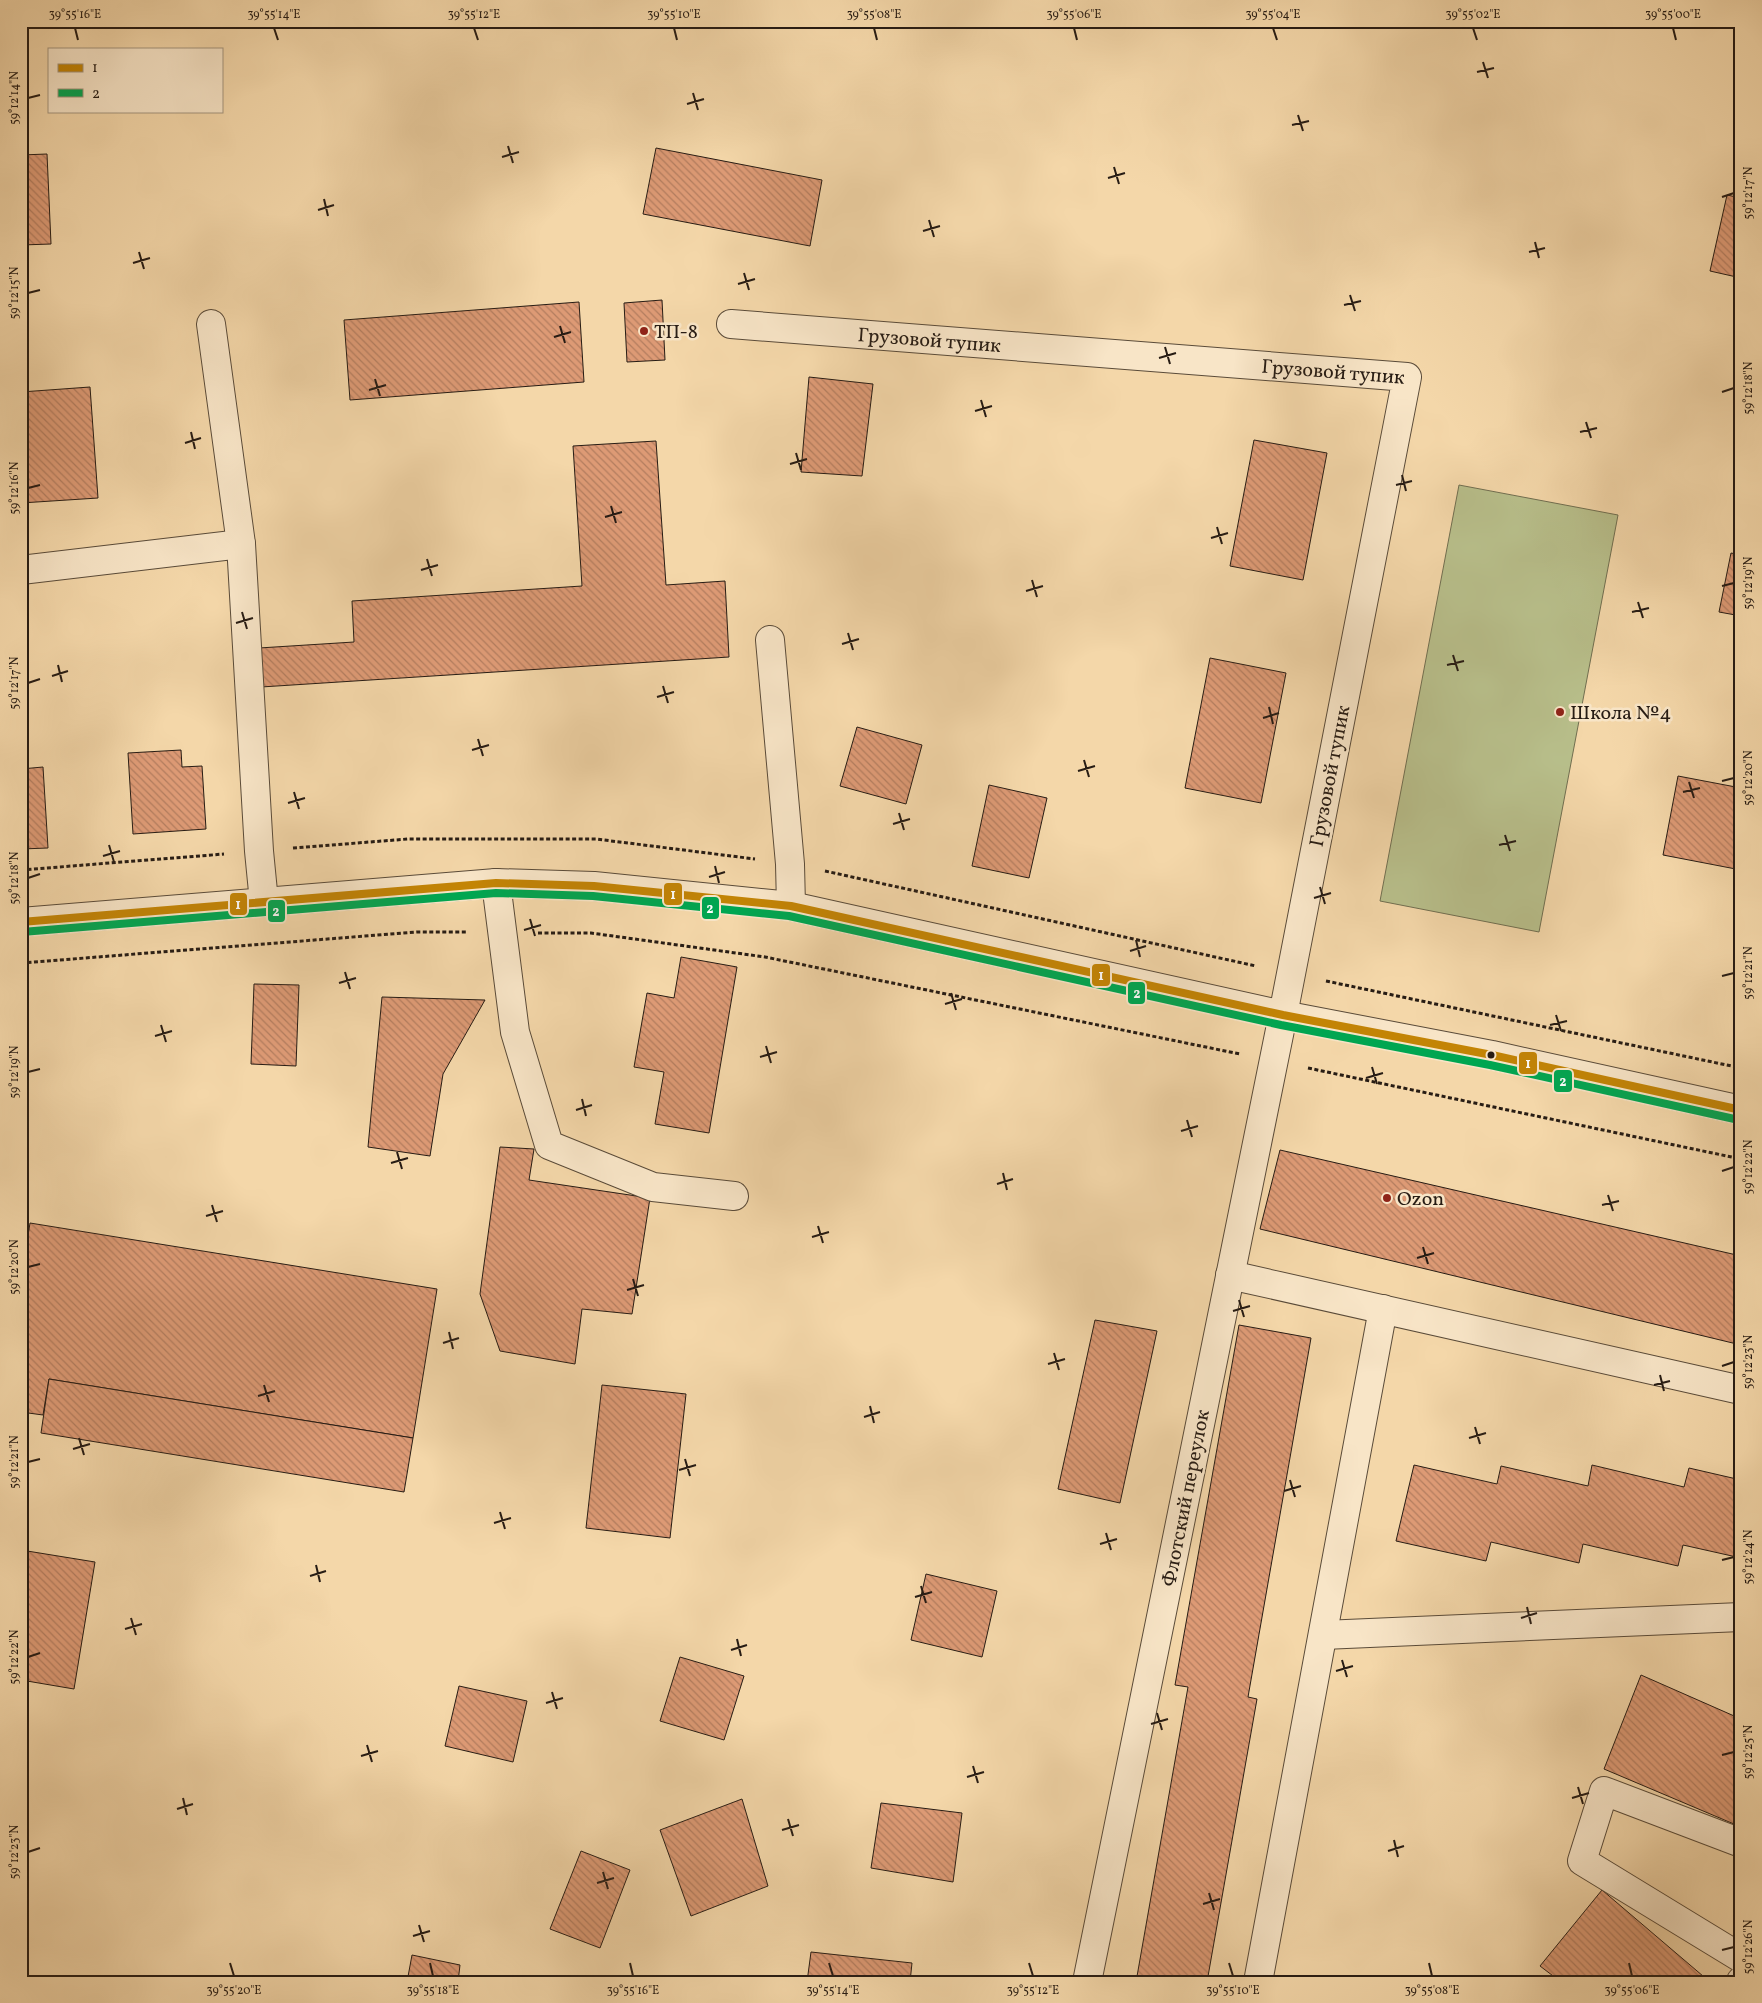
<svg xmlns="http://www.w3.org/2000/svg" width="1762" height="2003" viewBox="0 0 1762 2003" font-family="Vollkorn,serif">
<defs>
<pattern id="building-back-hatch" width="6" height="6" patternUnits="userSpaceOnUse" patternTransform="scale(1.25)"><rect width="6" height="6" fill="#dd9a75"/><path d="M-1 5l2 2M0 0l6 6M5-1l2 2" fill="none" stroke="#b37d5f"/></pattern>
</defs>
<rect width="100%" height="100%" fill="#f4d7a9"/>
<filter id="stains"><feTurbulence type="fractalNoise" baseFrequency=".004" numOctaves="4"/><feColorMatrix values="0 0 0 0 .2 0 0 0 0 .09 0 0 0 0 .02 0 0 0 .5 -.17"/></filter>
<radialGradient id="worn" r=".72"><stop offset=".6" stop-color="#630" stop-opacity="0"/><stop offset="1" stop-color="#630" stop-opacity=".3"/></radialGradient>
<path fill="#b8bf8b" stroke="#706e50" d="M1459,485L1618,515L1539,932L1380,901Z"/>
<g fill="url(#building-back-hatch)" stroke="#271c14">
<path d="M656,148L822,180L810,246L643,214Z"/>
<path d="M47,154L51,244L21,245V155Z"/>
<path d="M1727,195L1741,198V278L1710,271Z"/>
<path d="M662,300L665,360L627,362L624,303Z"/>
<path d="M579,302L584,382L350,400L344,320Z"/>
<path d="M809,377L873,384L862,476L801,472Z"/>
<path d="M90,387L98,498L21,503V392Z"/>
<path d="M1254,440L1327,453L1303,580L1230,566Z"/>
<path d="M656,441L666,585L725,581L729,657L261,687L259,648L354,642L352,601L582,586L573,446Z"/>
<path d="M1731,553L1741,555V616L1719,612Z"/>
<path d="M1210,658L1286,673L1261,803L1185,788Z"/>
<path d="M857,727L922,745L906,804L840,786Z"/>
<path d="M181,750L182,767L202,766L206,829L133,834L128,753Z"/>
<path d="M43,767L48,848L21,849V769Z"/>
<path d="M1678,776L1741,788V870L1663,855Z"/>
<path d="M989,785L1047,798L1029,878L972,866Z"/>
<path d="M681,957L737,967L709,1133L655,1124L664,1072L634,1067L647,993L674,998Z"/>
<path d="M254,984L299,985L296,1066L251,1064Z"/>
<path d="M382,997L485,1000L443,1074L430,1156L368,1147Z"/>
<path d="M500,1147L534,1149L529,1180L650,1198L632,1314L582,1309L575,1364L500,1351L480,1294Z"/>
<path d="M1280,1150L1741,1256V1345L1260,1229Z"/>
<path d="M30,1223L437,1289L413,1438L49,1379L43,1415L21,1412V1280Z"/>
<path d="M1095,1320L1157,1331L1120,1503L1058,1489Z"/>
<path d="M1239,1325L1311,1338L1248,1697L1257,1699L1207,1982H1136L1188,1687L1175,1685Z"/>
<path d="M49,1379L413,1438L404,1492L41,1433Z"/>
<path d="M602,1385L686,1394L670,1538L586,1528Z"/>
<path d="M1414,1465L1497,1484L1501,1466L1588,1486L1592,1465L1684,1487L1689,1468L1741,1480V1558L1683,1545L1678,1566L1583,1544L1579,1563L1491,1542L1486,1561L1396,1541Z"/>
<path d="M21,1550L95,1562L74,1689L21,1680Z"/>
<path d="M926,1574L997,1591L982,1657L911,1640Z"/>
<path d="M680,1657L744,1676L724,1740L660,1721Z"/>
<path d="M1641,1675L1741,1719V1827L1604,1769Z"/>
<path d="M459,1686L527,1701L513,1762L445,1746Z"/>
<path d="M742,1799L768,1886L691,1916L660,1830Z"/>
<path d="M881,1803L962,1813L953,1882L871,1868Z"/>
<path d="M581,1851L630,1870L600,1948L550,1929Z"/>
<path d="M1602,1890L1710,1982H1561L1540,1966Z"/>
<path d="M811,1952L912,1963L910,1982H807Z"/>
<path d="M412,1955L460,1965L458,1982H407Z"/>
</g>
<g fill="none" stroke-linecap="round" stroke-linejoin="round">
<defs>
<g id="minor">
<path d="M211,324L241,544"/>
<path id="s1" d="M731,324L1407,377L1283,1015L1087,1982"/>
<path d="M21,570L241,544L259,851L264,902"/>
<path d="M770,640L790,864L791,906"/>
<path d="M496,883L515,1032L549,1145L653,1187L734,1196"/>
<path d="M21,922L496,883L594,886L791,906L1283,1015L1492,1055L1741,1110"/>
<path d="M1230,1275L1741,1390"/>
<path d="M1323,1635L1741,1617"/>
<path d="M1741,1843L1604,1791L1582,1861L1741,1958"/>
<path d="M1258,1982L1383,1309"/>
<path d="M1741,1982V1981"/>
</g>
</defs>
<use href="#minor" stroke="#5a4b39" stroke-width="30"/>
<g stroke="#271c14" stroke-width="3" stroke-dasharray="4 2.5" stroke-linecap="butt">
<path d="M293,848L408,839H596L755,859"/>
<path d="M21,870L224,854"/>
<path d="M825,871L1256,966"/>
<path d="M538,933H591L765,957L1240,1054"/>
<path d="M21,963L417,932H467"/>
<path d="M1326,981L1741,1068"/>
<path d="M1308,1068L1741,1159"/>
</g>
<use href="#minor" stroke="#f8e5c7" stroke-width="28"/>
<defs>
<path id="bus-1" d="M21,922L496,883L594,886L791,906L1283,1015L1492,1055L1741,1110"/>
<path id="bus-2" d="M22,932L496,893L593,896L789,916L1281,1025L1490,1065L1739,1120"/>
</defs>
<use href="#bus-1" stroke="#f8e5c7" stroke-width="11"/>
<use href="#bus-2" stroke="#f8e5c7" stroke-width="11"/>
<use href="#bus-1" stroke="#c38405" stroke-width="8"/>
<use href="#bus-2" stroke="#00a651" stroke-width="8"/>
</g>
<path fill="none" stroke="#271c14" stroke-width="2" d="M75,28L78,40M274,28L278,40M474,28L478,40M674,28L677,40M874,28L877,40M1074,28L1077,40M1273,28L1277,40M1473,28L1477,40M1673,28L1676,40M1483,62L1488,78M1477,72L1494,68M693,93L698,110M28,98L40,95M687,104L704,99M1298,115L1303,131M1292,125L1309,121M508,146L513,163M502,157L519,152M1114,167L1119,184M1108,178L1125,173M1722,197L1734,193M324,199L328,216M318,210L334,205M929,220L934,237M923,231L940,226M1535,242L1539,258M139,252L144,269M1529,252L1545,248M133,263L150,258M744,273L749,290M738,284L755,279M28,293L40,290M1350,295L1355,311M1344,305L1361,301M560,326L565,343M554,337L571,332M1165,347L1170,364M1159,358L1176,353M375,379L380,396M369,390L386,385M1722,392L1734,388M981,400L986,417M975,411L992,406M1586,422L1591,438M191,432L195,449M1580,432L1597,428M185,443L201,438M796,453L801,470M790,464L807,459M1402,475L1406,491M1396,485L1412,481M28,488L40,485M611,506L616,523M605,517L622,512M1217,527L1222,544M1211,538L1228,533M427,559L432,576M421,570L438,565M1032,580L1037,597M1722,586L1734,583M1026,591L1043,586M1638,602L1643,618M242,612L247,629M1632,612L1649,608M236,623L253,618M848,633L853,650M842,644L859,639M1453,655L1458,671M58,665L62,682M1447,665L1464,661M52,676L68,671M28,683L40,679M663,686L668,703M657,697L674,692M1269,707L1273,724M1263,718L1279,713M478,739L483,756M472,750L489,745M1084,760L1089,777M1078,771L1095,766M1722,781L1734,778M1689,782L1694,798M294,792L299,809M1683,792L1700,788M288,803L305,798M899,813L904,830M893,824L910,819M1505,835L1510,851M109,845L114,862M1499,845L1516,841M103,856L120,851M715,866L719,883M709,877L725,872M28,878L40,874M1320,887L1325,904M1314,898L1331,893M530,919L535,936M524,930L541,925M1136,940L1140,957M1130,951L1146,946M345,972L350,989M1722,976L1734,973M339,983L356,978M951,993L956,1010M945,1004L962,999M1556,1015L1561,1031M161,1025L166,1042M1550,1025L1567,1021M155,1036L172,1031M766,1046L771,1063M760,1057L777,1052M1372,1067L1377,1084M28,1072L40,1069M1366,1078L1383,1073M582,1099L586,1116M576,1110L592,1105M1187,1120L1192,1137M1181,1131L1198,1126M397,1152L402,1169M391,1163L408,1158M1722,1171L1734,1167M1003,1173L1007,1190M997,1184L1013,1179M1608,1195L1613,1211M212,1205L217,1222M1602,1205L1619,1201M206,1216L223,1211M818,1226L823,1243M812,1237L829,1232M1423,1247L1428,1264M1417,1258L1434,1253M28,1267L40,1264M633,1279L638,1296M627,1290L644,1285M1239,1300L1244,1317M1233,1311L1250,1306M449,1332L453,1349M443,1343L459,1338M1054,1353L1059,1370M1048,1364L1065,1359M1722,1366L1734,1362M1660,1375L1664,1391M264,1385L269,1402M1654,1385L1670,1381M258,1396L275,1391M870,1406L874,1423M864,1417L880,1412M1475,1427L1480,1444M79,1438L84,1455M1469,1438L1486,1433M73,1449L90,1444M685,1459L690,1476M28,1462L40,1459M679,1470L696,1465M1290,1480L1295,1497M1284,1491L1301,1486M500,1512L505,1529M494,1523L511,1518M1106,1533L1111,1550M1100,1544L1117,1539M1722,1560L1734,1557M316,1565L320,1582M310,1576L326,1571M921,1586L926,1603M915,1597L932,1592M1527,1607L1531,1624M131,1618L136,1635M1521,1618L1537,1613M125,1629L142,1624M737,1639L741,1656M731,1650L747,1645M28,1657L40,1653M1342,1660L1347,1677M1336,1671L1353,1666M552,1692L557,1709M546,1703L563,1698M1157,1713L1162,1730M1151,1724L1168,1719M367,1745L372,1762M1722,1755L1734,1752M361,1756L378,1751M973,1766L978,1783M967,1777L984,1772M1578,1787L1583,1804M183,1798L187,1815M1572,1798L1589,1793M177,1809L193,1804M788,1819L793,1836M782,1830L799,1825M1394,1840L1398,1857M1388,1851L1404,1846M28,1852L40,1848M603,1872L608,1889M597,1883L614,1878M1209,1893L1214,1910M1203,1904L1220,1899M419,1925L424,1942M413,1936L430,1931M1722,1950L1734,1947M230,1963L234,1976M430,1963L433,1976M630,1963L633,1976M829,1963L833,1976M1029,1963L1033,1976M1229,1963L1233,1976M1429,1963L1432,1976M1629,1963L1632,1976"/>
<g fill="#8f2418" stroke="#f8e5c7" stroke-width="2">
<circle cx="644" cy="331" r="5"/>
<circle cx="1560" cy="712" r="5"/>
<circle cx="1387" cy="1198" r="5"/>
</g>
<circle fill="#271c14" stroke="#f8e5c7" stroke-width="2" cx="1491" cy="1055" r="4.5"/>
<g text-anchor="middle" stroke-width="5" stroke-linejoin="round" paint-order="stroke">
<g font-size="20" fill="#271c14" stroke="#f8e5c7" text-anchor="start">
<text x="654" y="338">ТП-8</text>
<text x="1570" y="719">Школа №4</text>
<text x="1397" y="1205">Ozon</text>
</g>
<g font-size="20" fill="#271c14" stroke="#f8e5c7">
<text dy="7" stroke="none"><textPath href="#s1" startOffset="199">Грузовой тупик</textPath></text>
<text dy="7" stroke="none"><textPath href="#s1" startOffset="604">Грузовой тупик</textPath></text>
<text transform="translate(1329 776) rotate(-79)" y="7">Грузовой тупик</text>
<text transform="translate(1185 1498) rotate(-79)" y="7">Флотский переулок</text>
</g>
</g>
<g stroke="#f8e5c7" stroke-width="2">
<rect x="663" y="882" width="20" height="24" rx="5" fill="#c38405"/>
<rect x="229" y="892" width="19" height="24" rx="5" fill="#c38405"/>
<rect x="701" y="896" width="19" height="24" rx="5" fill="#00a651"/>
<rect x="267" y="899" width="19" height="24" rx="5" fill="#00a651"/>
<rect x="1091" y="963" width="20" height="24" rx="5" fill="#c38405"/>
<rect x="1127" y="981" width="19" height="24" rx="5" fill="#00a651"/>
<rect x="1518" y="1051" width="20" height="24" rx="5" fill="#c38405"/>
<rect x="1553" y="1069" width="20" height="24" rx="5" fill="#00a651"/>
</g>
<g font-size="14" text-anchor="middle" font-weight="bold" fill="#fff">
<text x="673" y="899">1</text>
<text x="238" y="909">1</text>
<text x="710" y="913">2</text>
<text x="276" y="916">2</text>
<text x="1101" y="980">1</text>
<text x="1137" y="998">2</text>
<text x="1528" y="1068">1</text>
<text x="1563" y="1086">2</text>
</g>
<rect width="1762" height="2003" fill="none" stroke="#f4d7a9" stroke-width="55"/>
<rect x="48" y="48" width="175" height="65" fill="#f8e5c7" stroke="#a4957f"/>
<rect x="58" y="64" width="25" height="8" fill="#c38405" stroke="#a4957f"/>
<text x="92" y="72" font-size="15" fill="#271c14">1</text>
<rect x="58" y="89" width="25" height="8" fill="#00a651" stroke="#a4957f"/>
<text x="92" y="98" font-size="15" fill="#271c14">2</text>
<rect x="28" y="28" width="1706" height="1948" fill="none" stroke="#271c14" stroke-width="2"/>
<g font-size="12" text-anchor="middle" fill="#271c14">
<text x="75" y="18">39°55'16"E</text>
<text x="274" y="18">39°55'14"E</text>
<text x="474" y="18">39°55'12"E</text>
<text x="674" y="18">39°55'10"E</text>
<text x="874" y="18">39°55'08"E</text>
<text x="1074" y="18">39°55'06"E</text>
<text x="1273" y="18">39°55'04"E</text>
<text x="1473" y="18">39°55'02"E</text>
<text x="1673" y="18">39°55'00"E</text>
<text transform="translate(14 98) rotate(-90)" y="4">59°12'14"N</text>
<text transform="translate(1748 193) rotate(-90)" y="4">59°12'17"N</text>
<text transform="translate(14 293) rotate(-90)" y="4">59°12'15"N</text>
<text transform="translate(1748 388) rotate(-90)" y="4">59°12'18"N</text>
<text transform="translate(14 488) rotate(-90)" y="4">59°12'16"N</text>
<text transform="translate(1748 583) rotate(-90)" y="4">59°12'19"N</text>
<text transform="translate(14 683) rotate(-90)" y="4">59°12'17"N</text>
<text transform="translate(1748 778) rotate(-90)" y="4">59°12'20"N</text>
<text transform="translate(14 878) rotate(-90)" y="4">59°12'18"N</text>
<text transform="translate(1748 973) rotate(-90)" y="4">59°12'21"N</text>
<text transform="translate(14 1072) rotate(-90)" y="4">59°12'19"N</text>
<text transform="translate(1748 1167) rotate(-90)" y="4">59°12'22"N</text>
<text transform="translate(14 1267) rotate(-90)" y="4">59°12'20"N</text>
<text transform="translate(1748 1362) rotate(-90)" y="4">59°12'23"N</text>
<text transform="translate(14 1462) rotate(-90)" y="4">59°12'21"N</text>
<text transform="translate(1748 1557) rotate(-90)" y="4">59°12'24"N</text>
<text transform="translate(14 1657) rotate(-90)" y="4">59°12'22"N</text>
<text transform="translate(1748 1752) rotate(-90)" y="4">59°12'25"N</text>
<text transform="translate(14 1852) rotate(-90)" y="4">59°12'23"N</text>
<text transform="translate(1748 1947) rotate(-90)" y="4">59°12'26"N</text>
<text x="234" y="1994">39°55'20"E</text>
<text x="433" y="1994">39°55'18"E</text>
<text x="633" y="1994">39°55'16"E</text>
<text x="833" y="1994">39°55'14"E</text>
<text x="1033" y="1994">39°55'12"E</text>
<text x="1233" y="1994">39°55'10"E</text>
<text x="1432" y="1994">39°55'08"E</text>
<text x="1632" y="1994">39°55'06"E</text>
</g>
<rect width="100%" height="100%" filter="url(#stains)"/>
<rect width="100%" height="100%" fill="url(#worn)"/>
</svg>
